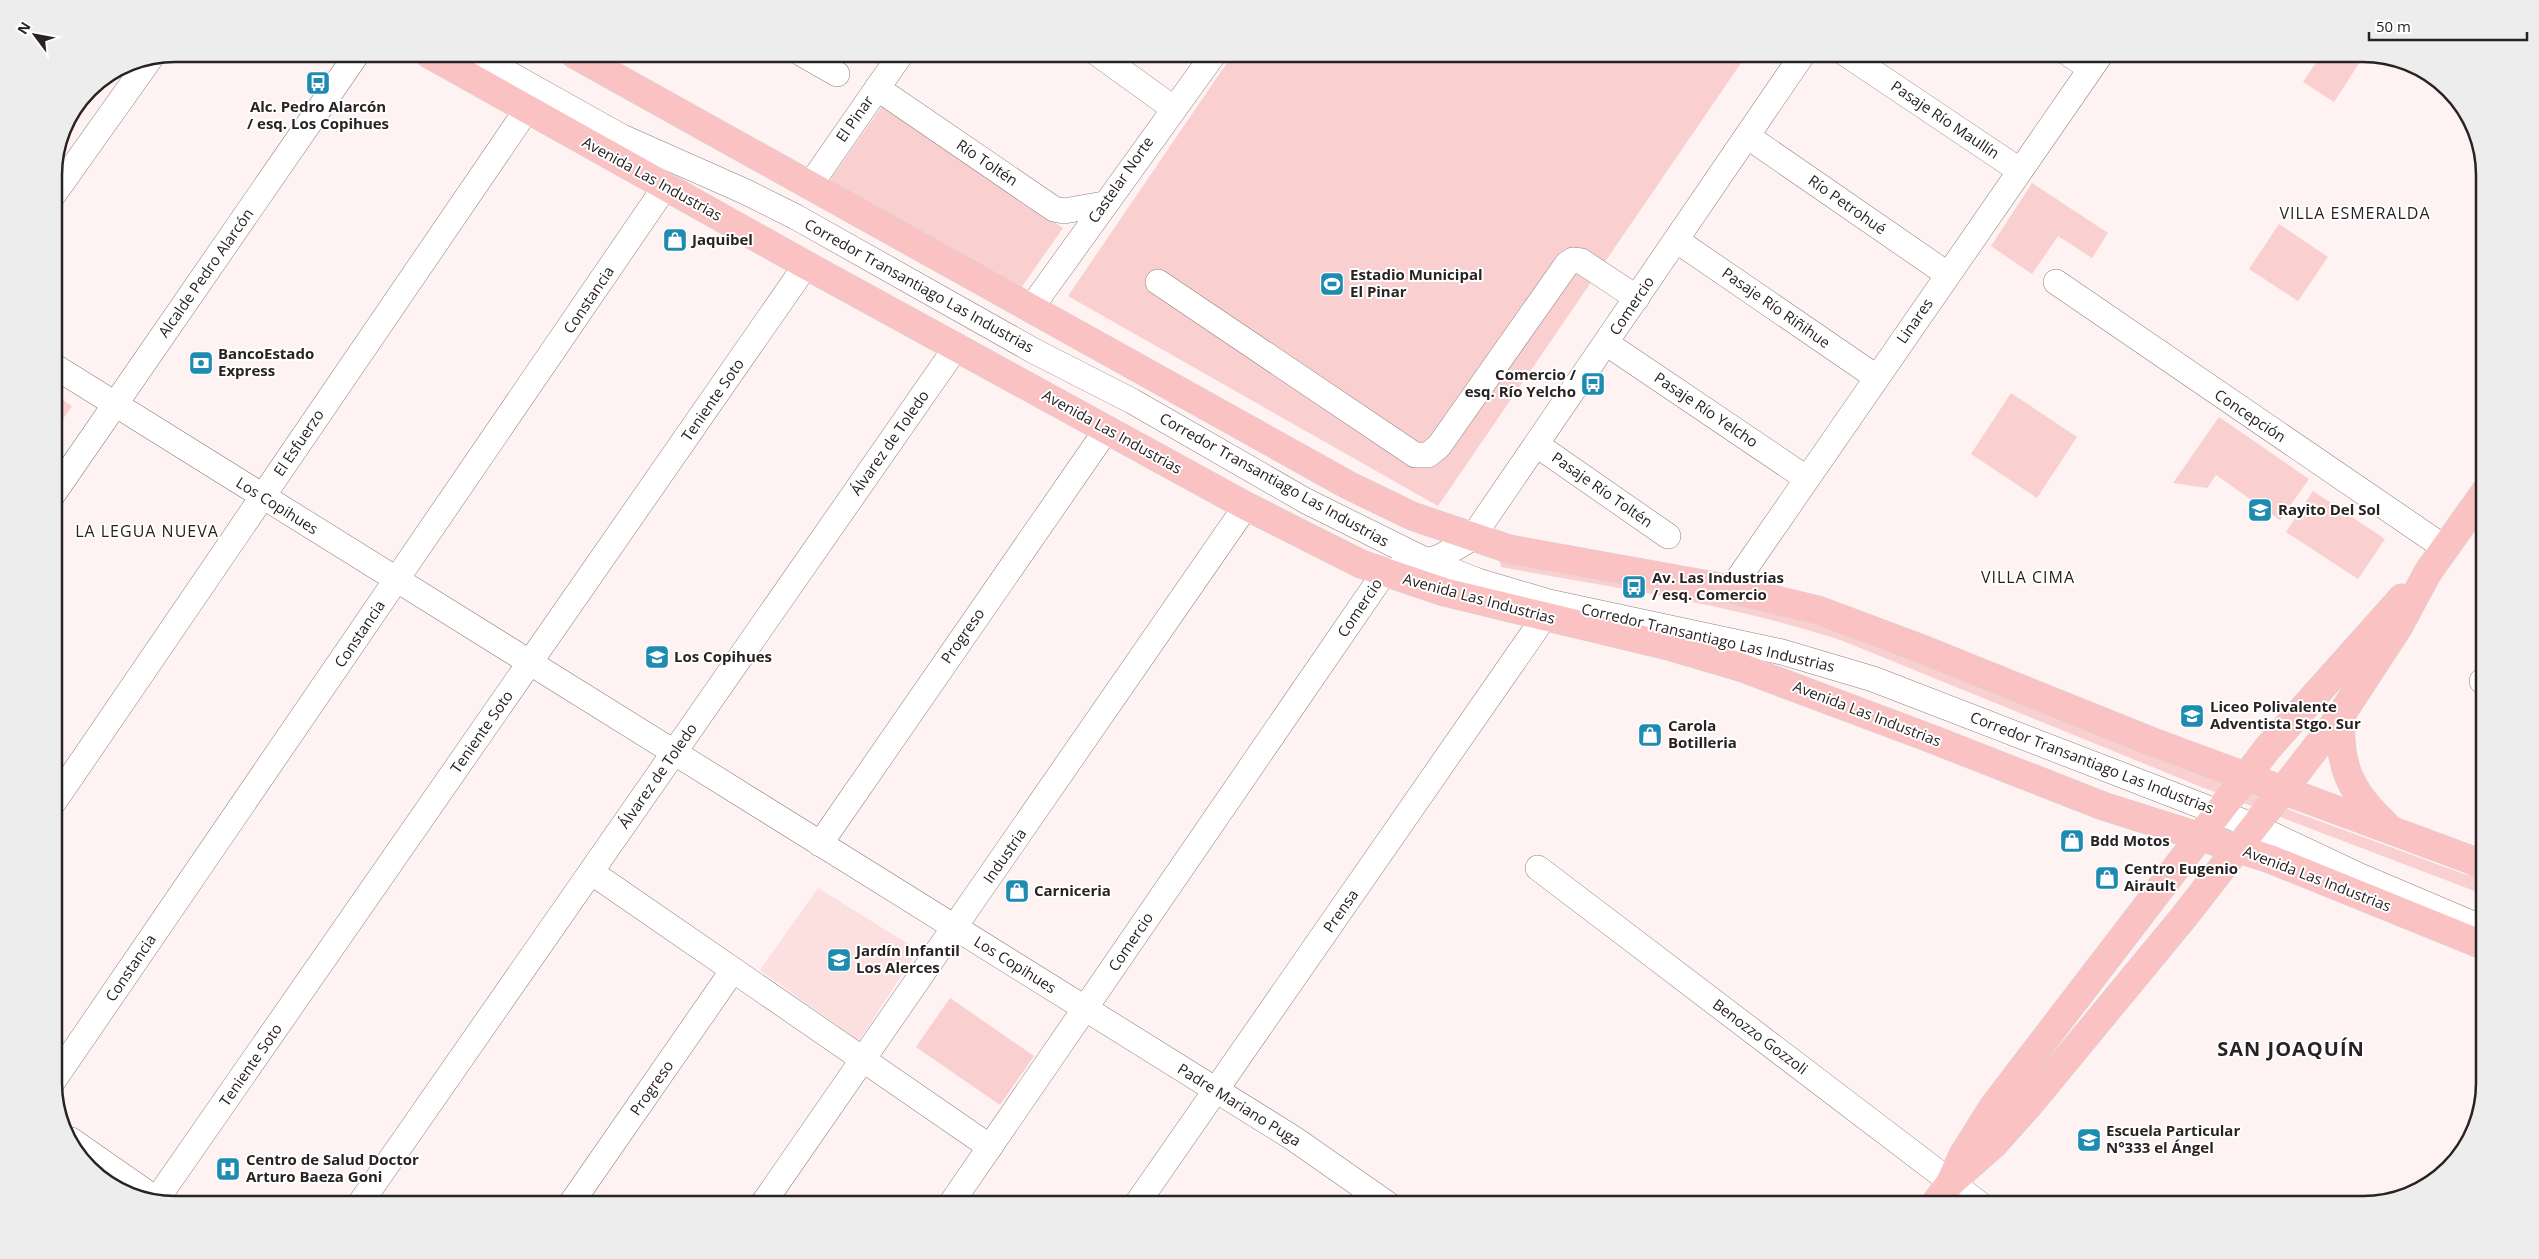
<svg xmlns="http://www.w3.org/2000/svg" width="2539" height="1259" viewBox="0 0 2539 1259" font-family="'Open Sans',sans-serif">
<rect width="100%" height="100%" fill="#fef2f2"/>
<g fill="#fce0e0">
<path d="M1728,54H1749L1741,63Z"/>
<path d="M818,888L918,950L859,1041L760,970Z"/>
</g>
<g fill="#f9cfcf">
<path d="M1233,54H1728L1741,63L1438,506L1068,296Z"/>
<path d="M2322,54H2365L2334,102L2303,82Z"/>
<path d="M883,105L1063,228L1021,288L825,187Z"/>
<path d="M2032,183L2108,233L2092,258L2058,236L2032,274L1991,246Z"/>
<path d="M2279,224L2328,257L2298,301L2249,269Z"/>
<path d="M2011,393L2077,437L2037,498L1971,454Z"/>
<path d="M54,394L72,406L54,432Z"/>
<path d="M2219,417L2309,479L2280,520L2216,475L2207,488L2173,483Z"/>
<path d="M2313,491L2385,539L2358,579L2286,532Z"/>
<path d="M1499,557L1781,609L2126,742L2300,814L2464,874L2485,876V895L2199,786L1843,641C1732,604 1615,588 1501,567Z"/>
<path d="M950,998L1034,1056L1000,1105L916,1047Z"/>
</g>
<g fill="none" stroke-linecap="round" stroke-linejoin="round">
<defs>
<g id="minor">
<path d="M474,54L622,137L746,192L796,217L1034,351L1132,401L1306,501L1427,561L1478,581L1549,602L1782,652L1873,679L2254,826L2360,876L2485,929"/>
<path d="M802,54L837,74"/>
<path d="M1098,54L1173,108"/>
<path d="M1846,54L2019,170"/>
<path d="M2069,54L2090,68"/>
<path d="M877,88L1054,209L1064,211L1104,204"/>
<path d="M1747,136L1947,274"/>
<path d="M810,185L901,54"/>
<path d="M54,194L150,59"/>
<path d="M1676,240L1876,377"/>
<path d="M1158,282L1415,455H1428L1439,446L1567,264L1573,260L1581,261L1637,298"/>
<path d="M2056,282L2445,548"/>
<path d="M1031,308L1214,54"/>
<path d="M1606,343L1806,478"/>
<path d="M54,366L1293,1138L1389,1205"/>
<path d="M1537,445L1668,536"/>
<path d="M54,493L357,54"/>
<path d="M1731,589L2101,54"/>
<path d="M2482,681L2485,683"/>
<path d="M54,802L528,108"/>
<path d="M820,844L1107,429"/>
<path d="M1538,868L1981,1205"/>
<path d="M591,872L990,1147"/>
<path d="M54,1080L665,187"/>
<path d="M71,1140L160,1202"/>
<path d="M157,1199L806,265"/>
<path d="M359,1205L957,346"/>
<path d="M570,1205L733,970"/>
<path d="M762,1205L1246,506"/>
<path d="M950,1205L1384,573L1440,557L1472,538L1803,54"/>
<path d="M1136,1205L1545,616"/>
</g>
<g id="major">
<path d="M429,54L806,265L1246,506L1361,564L1444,592L1672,647L1740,667L1932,739L2103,806L2270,859L2485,946"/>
<path d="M574,54L1348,485L1412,516L1509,549L1731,589L1818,610L1917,647L2153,742L2485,865"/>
<path d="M2341,715C2338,764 2349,791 2385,824"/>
<path d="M1950,1183L1993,1145L2028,1106L2183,918L2297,772L2341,715L2399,626L2428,572L2485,492"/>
<path d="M1934,1205L1950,1183L1963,1155L1993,1107L2267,749L2402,598"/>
</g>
</defs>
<use href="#minor" stroke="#918080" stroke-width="26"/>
<use href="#major" stroke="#d4d3d3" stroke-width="29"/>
<use href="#minor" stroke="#fff" stroke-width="25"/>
<use href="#major" stroke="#fbc2c4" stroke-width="28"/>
</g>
<defs>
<symbol id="bus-square" viewBox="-11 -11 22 22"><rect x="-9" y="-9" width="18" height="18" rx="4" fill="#1e8bb1" stroke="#fff"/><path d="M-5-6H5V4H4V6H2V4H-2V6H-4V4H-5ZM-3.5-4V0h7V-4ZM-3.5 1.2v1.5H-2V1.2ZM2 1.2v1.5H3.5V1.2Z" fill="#fff"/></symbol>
<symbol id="shop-square" viewBox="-11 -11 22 22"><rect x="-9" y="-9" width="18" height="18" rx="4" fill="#1e8bb1" stroke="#fff"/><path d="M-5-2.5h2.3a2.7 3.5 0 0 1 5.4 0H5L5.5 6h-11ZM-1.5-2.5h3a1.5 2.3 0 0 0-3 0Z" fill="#fff"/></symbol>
<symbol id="stadium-square" viewBox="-11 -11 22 22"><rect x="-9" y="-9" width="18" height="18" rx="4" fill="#1e8bb1" stroke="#fff"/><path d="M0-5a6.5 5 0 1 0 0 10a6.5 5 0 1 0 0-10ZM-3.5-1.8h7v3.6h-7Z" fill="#fff"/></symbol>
<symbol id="bank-square" viewBox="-11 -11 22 22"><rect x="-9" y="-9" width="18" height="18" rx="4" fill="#1e8bb1" stroke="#fff"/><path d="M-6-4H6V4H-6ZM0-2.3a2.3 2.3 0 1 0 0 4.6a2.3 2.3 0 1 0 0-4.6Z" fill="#fff"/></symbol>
<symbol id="school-square" viewBox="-11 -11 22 22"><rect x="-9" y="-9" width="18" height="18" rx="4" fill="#1e8bb1" stroke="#fff"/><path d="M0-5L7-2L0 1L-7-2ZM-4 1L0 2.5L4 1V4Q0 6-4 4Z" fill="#fff"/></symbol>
<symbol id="hospital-square" viewBox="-11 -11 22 22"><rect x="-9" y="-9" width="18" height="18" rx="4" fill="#1e8bb1" stroke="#fff"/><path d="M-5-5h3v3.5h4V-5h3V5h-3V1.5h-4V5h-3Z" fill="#fff"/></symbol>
</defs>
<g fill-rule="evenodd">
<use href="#bus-square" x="304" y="69" width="28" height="28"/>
<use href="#shop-square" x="661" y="226" width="28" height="28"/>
<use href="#stadium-square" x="1318" y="270" width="28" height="28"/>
<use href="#bank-square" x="187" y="349" width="28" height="28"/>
<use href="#bus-square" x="1579" y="370" width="28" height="28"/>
<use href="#school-square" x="2246" y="496" width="28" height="28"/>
<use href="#bus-square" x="1620" y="573" width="28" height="28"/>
<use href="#school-square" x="643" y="643" width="28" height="28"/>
<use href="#school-square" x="2178" y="702" width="28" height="28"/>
<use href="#shop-square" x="1636" y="721" width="28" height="28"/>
<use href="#shop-square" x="2058" y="827" width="28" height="28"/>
<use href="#shop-square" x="2093" y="864" width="28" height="28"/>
<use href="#shop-square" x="1003" y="877" width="28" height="28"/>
<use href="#school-square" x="825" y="946" width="28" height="28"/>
<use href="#school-square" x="2075" y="1126" width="28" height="28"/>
<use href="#hospital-square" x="214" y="1155" width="28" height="28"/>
</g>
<g text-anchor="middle" stroke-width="4" stroke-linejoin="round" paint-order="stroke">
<g font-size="15" font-weight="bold" fill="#292222" stroke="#fff" text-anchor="start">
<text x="318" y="112" text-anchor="middle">Alc. Pedro Alarcón<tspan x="318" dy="17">/ esq. Los Copihues</tspan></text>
<text x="692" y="245">Jaquibel</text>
<text x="1350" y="280">Estadio Municipal<tspan x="1350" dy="17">El Pinar</tspan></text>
<text x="218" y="359">BancoEstado<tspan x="218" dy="17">Express</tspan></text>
<text x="1576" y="380" text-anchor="end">Comercio /<tspan x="1576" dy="17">esq. Río Yelcho</tspan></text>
<text x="2278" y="515">Rayito Del Sol</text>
<text x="1652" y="583">Av. Las Industrias<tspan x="1652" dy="17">/ esq. Comercio</tspan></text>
<text x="674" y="662">Los Copihues</text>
<text x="2210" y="712">Liceo Polivalente<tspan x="2210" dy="17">Adventista Stgo. Sur</tspan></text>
<text x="1668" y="731">Carola<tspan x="1668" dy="17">Botilleria</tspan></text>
<text x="2090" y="846">Bdd Motos</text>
<text x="2124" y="874">Centro Eugenio<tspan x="2124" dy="17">Airault</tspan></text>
<text x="1034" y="896">Carniceria</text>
<text x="856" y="956">Jardín Infantil<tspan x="856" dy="17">Los Alerces</tspan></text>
<text x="2106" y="1136">Escuela Particular<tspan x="2106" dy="17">N°333 el Ángel</tspan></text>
<text x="246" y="1165">Centro de Salud Doctor<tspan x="246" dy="17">Arturo Baeza Goni</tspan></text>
</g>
<g font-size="15" fill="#292222" stroke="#fff">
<text transform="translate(855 119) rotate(-55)" y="5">El Pinar</text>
<text transform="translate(1945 120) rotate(34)" y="5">Pasaje Río Maullín</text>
<text transform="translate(987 163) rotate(34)" y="5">Río Toltén</text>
<text transform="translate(652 179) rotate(29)" y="5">Avenida Las Industrias</text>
<text transform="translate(1121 180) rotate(-55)" y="5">Castelar Norte</text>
<text transform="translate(1847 205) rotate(35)" y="5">Río Petrohué</text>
<text transform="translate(206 273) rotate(-55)" y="5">Alcalde Pedro Alarcón</text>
<text transform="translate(919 286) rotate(29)" y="5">Corredor Transantiago Las Industrias</text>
<text transform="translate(589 300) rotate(-56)" y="5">Constancia</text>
<text transform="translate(1632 306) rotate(-56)" y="5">Comercio</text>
<text transform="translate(1776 308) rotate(35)" y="5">Pasaje Río Riñihue</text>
<text transform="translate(1915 321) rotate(-55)" y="5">Linares</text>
<text transform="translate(713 400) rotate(-55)" y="5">Teniente Soto</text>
<text transform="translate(1706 410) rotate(34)" y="5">Pasaje Río Yelcho</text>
<text transform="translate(2250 416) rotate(34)" y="5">Concepción</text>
<text transform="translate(1112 432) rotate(29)" y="5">Avenida Las Industrias</text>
<text transform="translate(299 443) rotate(-56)" y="5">El Esfuerzo</text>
<text transform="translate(890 443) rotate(-55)" y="5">Álvarez de Toledo</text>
<text transform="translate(1274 480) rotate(29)" y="5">Corredor Transantiago Las Industrias</text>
<text transform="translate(1602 490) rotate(35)" y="5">Pasaje Río Toltén</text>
<text transform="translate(277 506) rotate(32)" y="5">Los Copihues</text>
<text transform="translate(1479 599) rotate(15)" y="5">Avenida Las Industrias</text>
<text transform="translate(1360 608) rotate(-56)" y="5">Comercio</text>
<text transform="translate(360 634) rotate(-56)" y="5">Constancia</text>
<text transform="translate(963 636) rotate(-55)" y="5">Progreso</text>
<text transform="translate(1708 638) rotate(13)" y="5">Corredor Transantiago Las Industrias</text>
<text transform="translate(1867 714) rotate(21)" y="5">Avenida Las Industrias</text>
<text transform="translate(482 732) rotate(-55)" y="5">Teniente Soto</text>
<text transform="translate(2092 763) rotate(21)" y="5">Corredor Transantiago Las Industrias</text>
<text transform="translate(658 776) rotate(-55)" y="5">Álvarez de Toledo</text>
<text transform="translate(1005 856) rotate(-55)" y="5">Industria</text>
<text transform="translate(2317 879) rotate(21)" y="5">Avenida Las Industrias</text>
<text transform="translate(1341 911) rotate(-55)" y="5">Prensa</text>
<text transform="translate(1131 942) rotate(-56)" y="5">Comercio</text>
<text transform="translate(1015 965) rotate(32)" y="5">Los Copihues</text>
<text transform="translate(131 968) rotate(-56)" y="5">Constancia</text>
<text transform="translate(1760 1037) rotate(37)" y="5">Benozzo Gozzoli</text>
<text transform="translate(251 1065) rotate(-55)" y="5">Teniente Soto</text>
<text transform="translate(652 1088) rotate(-55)" y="5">Progreso</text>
<text transform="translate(1239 1105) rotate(32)" y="5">Padre Mariano Puga</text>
</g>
<g font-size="16" letter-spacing="1" fill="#292222" stroke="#fff">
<text x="2355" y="219">VILLA ESMERALDA</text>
<text x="147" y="537">LA LEGUA NUEVA</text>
<text x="2028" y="583">VILLA CIMA</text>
</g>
<g font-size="20" font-weight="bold" letter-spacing="1" fill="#292222" stroke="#fff">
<text x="2291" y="1056">SAN JOAQUÍN</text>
</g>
</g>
<path d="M0 0H2539V1259H0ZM175 62H2363A113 113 0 0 1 2476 175V1083A113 113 0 0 1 2363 1196H175A113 113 0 0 1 62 1083V175A113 113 0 0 1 175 62Z" fill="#eeeded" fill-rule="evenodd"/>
<path fill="none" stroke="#292222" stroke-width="2.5" d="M175 62H2363A113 113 0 0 1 2476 175V1083A113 113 0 0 1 2363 1196H175A113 113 0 0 1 62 1083V175A113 113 0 0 1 175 62Z"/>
<g transform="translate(35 35) rotate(302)" stroke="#ffffff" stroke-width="4" paint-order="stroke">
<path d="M0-4L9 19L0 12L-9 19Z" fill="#292222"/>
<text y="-8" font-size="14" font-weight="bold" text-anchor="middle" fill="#292222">N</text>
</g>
<path d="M2369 32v8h158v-8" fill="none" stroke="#292222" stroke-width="2.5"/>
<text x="2376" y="32" font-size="15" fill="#292222" stroke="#ffffff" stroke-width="4" paint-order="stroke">50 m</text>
</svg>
